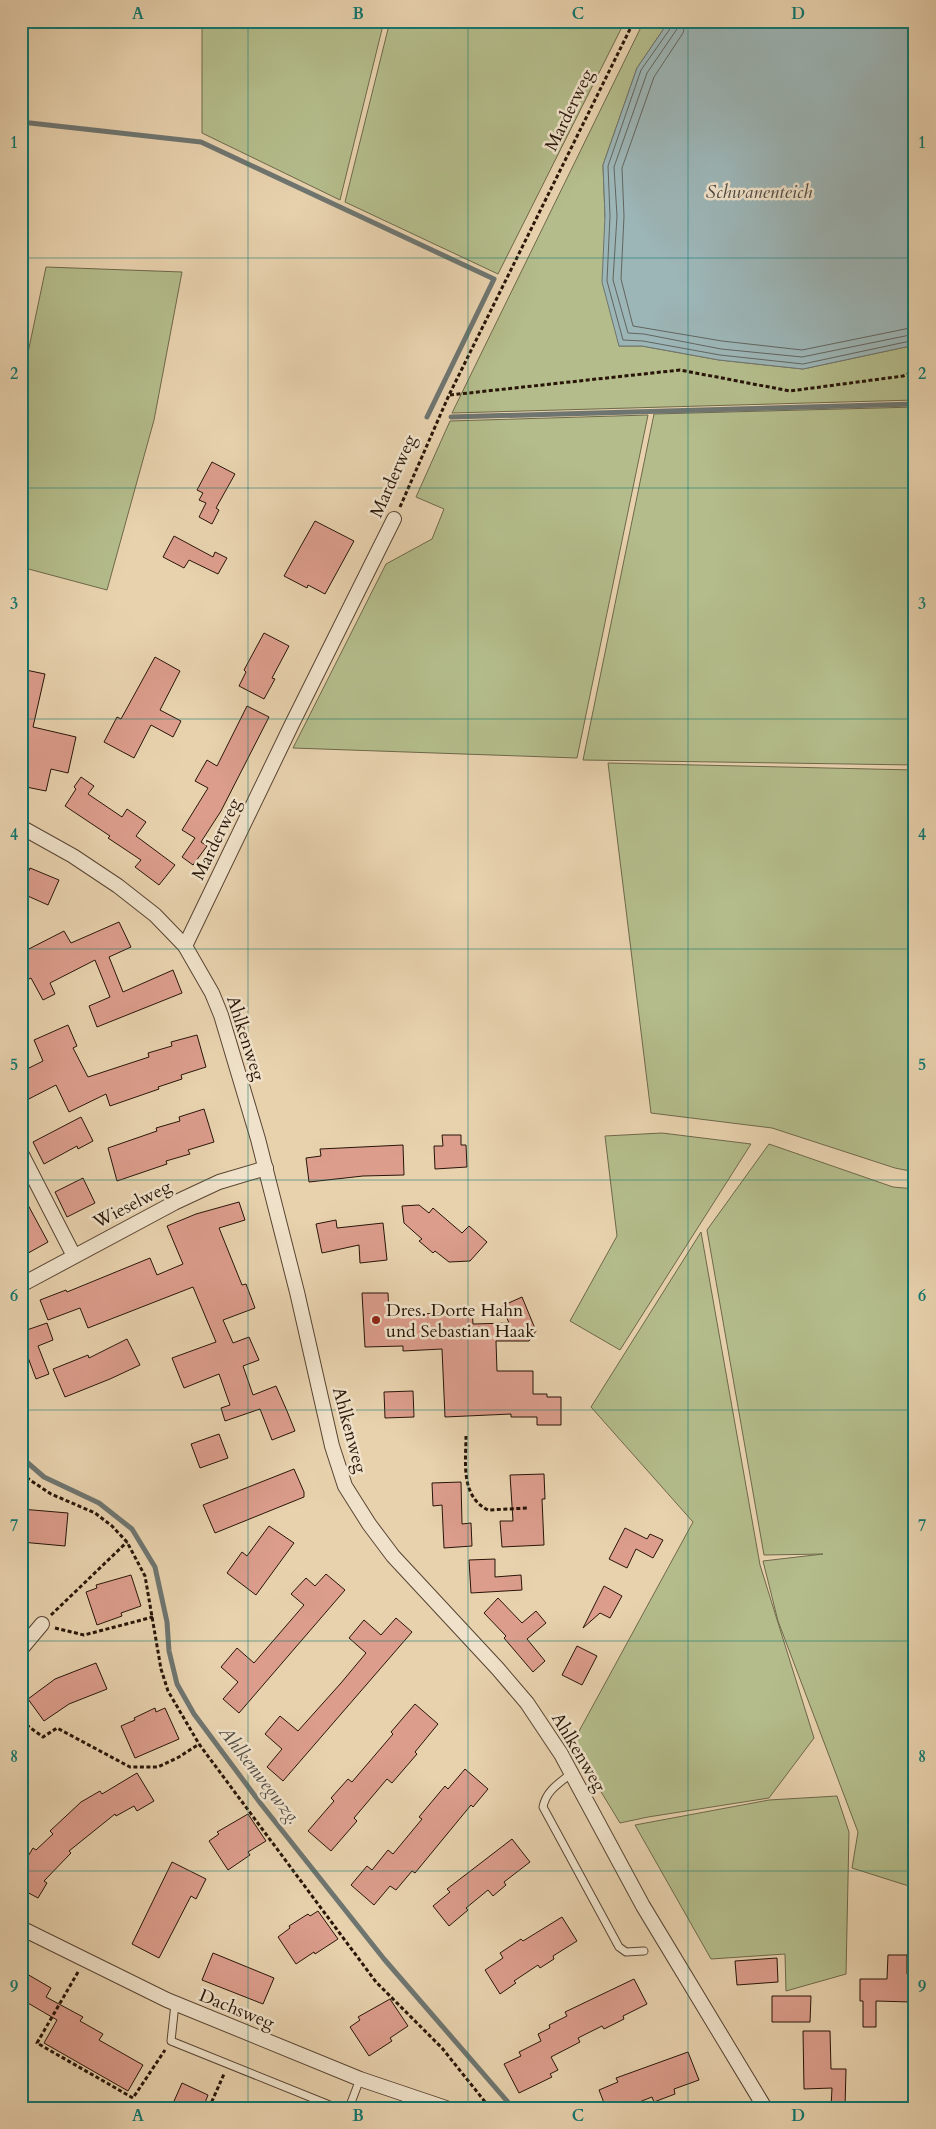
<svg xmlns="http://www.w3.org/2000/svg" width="936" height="2129" viewBox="0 0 936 2129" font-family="Cardo,serif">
<rect width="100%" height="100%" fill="#e8d2ae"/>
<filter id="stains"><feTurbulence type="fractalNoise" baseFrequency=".004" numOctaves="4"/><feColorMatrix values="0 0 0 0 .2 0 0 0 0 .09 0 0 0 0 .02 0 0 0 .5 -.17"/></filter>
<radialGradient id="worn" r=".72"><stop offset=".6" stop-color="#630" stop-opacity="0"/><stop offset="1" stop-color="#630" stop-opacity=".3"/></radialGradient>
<g fill="#b4bc8b" stroke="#6e684a">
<path d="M202,21H384L340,200L202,133Z"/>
<path d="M390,21H625L498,274L345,202Z"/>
<path d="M644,21H669L637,68L603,165L605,216L619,346H642L719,360L803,369L915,345V400L452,413Z"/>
<path d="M46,267L182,272L154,420L107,590L21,567V386Z"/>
<path d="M915,407V765L583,760L654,414Z"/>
<path d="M648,415L577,758L293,748L386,564L432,539L444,509L416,497L450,421Z"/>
<path d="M608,763L915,770V1172L895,1168L772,1128L651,1113Z"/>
<path d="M662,1133L751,1144L620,1350L570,1321L617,1236L605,1136Z"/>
<path d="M769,1144L893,1187L915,1189V1888L852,1868L858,1832L778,1621L763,1561L823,1554L764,1555L707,1230Z"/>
<path d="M701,1232L760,1565L814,1738L769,1798L648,1817L620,1823L572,1744L693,1522L591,1407Z"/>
<path d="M837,1796L849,1832L846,1974L786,1991L785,1954L711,1959L635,1825L769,1800Z"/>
</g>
<path fill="#9cb5b6" stroke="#6e7570" d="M669,21H915V345L803,369L719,360L642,346H619L602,282L605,216L603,165L637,68Z"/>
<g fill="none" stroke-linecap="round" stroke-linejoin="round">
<g stroke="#62655f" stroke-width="1">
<path d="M672,21V26L641,70L608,166L610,216L607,281L623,340L643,341L720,355L803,364L915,340"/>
<path d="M679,21L677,29L647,73L614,167L617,216L613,280L628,333L644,334L721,349L802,357L915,334"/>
<path d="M686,21L683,33L654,77L622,168L624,216L621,279L633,326L722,341L802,350L915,327"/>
</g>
<g stroke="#6e7570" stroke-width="5">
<path d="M21,122L201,142L494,279L427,417"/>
<path d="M451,417L915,404"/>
<path d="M21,1457L44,1477L99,1503L132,1529L155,1567L167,1622L169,1651L177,1684L194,1714L261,1804L384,1959L513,2108"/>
</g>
</g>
<g fill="#dc9d8c" stroke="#281508">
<path d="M212,462L235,474L216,508L219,510L212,524L199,517L206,503L199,500L203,493L197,490Z"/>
<path d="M315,521L354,541L325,594L308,585L307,588L284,576Z"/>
<path d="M174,536L213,557L215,552L227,558L218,574L189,560L184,568L163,557Z"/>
<path d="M264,633L289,646L272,678L275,679L264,699L239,686L246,672L244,670Z"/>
<path d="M155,657L180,671L160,710L181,721L173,737L151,725L134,758L104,742L117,717L121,719Z"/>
<path d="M21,669L45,674L33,727L76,737L68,773L51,769L46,791L21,786V772L25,755H21Z"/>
<path d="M247,706L269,717L221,811L201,842L207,846L193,865L182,857L195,838L182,830L208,788L195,781L207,760L217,766Z"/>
<path d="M81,777L94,786L88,794L122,817L127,809L146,822L136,836L175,865L159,885L135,867L141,860L108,838L110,836L65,806L76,789L74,787Z"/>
<path d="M30,868L59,880L48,905L21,893V889Z"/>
<path d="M119,922L131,947L109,957L123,992L173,970L182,993L97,1027L89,1006L110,997L95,960L50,983L55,994L43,1000L31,978L21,983V953L64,931L71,943Z"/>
<path d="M68,1025L77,1046L73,1048L88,1077L149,1057L148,1053L172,1046L171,1042L197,1035L206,1067L181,1075L182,1079L158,1087L159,1089L110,1106L106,1094L69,1112L56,1085L21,1103V1072L43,1061L34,1040Z"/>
<path d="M204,1109L214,1142L188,1150L190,1154L166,1161L167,1164L117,1181L108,1148L157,1131L156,1128L180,1121L179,1117Z"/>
<path d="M81,1117L93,1141L78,1149L77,1146L44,1164L33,1142Z"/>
<path d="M442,1135H461V1145H466L467,1167L435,1169L434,1146H443Z"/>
<path d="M403,1145L404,1175L363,1176L309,1182L306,1158L321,1156L320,1149Z"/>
<path d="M83,1178L95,1203L67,1217L55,1192Z"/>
<path d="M21,1192L48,1242L21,1257Z"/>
<path d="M239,1202L245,1220L219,1228L242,1285L246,1284L255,1308L223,1320L233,1343L249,1337L259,1360L243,1366L253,1395L276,1386L287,1411L295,1431L272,1440L260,1409L225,1421L221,1408L230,1405L219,1374L184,1388L172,1358L216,1342L193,1287L88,1328L80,1308L48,1320L40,1300L66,1290L67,1292L150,1258L157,1275L183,1264L167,1226L196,1214Z"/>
<path d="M419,1205L429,1213L433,1208L462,1233L469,1226L487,1242L470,1261L449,1262L435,1251L433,1253L419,1241L422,1239L404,1223L402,1206Z"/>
<path d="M336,1220L337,1228L383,1223L387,1260L360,1263L359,1245L322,1253L316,1224Z"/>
<path d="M362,1293H388L389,1315L445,1313V1310L472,1308L473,1324L509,1323L502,1306L522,1297L536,1331L529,1341H496L497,1371H533V1394H547V1397H561V1425H537V1417H511V1414L445,1417L442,1349L403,1351V1346L365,1347Z"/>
<path d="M47,1323L53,1340L38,1346L49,1374L36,1379L26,1352L21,1354V1332Z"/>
<path d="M127,1339L140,1365L110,1379L65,1397L53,1369L88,1355L89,1358Z"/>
<path d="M413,1391L414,1417L385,1418L384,1392Z"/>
<path d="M219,1434L228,1458L200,1468L191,1444Z"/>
<path d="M294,1469L304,1492V1497L215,1533L203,1505Z"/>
<path d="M544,1474L545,1499H542L544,1545L502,1547L500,1521H513L510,1475Z"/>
<path d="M461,1482L462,1524L471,1523L472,1546L444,1548L442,1505L433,1506L432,1483Z"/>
<path d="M21,1509L68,1513L65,1546L21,1542Z"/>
<path d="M269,1526L294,1543L256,1595L227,1573L242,1552L247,1556Z"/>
<path d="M625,1528L647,1539L650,1534L663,1540L653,1558L636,1549L627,1568L609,1559Z"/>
<path d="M495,1559V1577L521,1575L522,1590L471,1593L469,1560Z"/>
<path d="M326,1574L345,1590L239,1713L223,1699L238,1682L221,1667L237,1648L254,1663L304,1605L291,1594L306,1578L315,1586Z"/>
<path d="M131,1575L141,1606L121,1613L122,1616L97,1625L86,1592L97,1588L96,1585Z"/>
<path d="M604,1586L622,1596L610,1618L600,1613L583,1628Z"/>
<path d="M498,1598L522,1623L536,1611L546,1623L527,1639L545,1661L533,1672L504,1638L506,1636L484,1613Z"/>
<path d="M396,1618L412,1632L283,1781L267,1767L282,1749L265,1734L280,1716L298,1731L341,1683L366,1653L349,1638L364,1620L381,1635Z"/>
<path d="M577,1646L597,1656L582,1685L562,1675Z"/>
<path d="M96,1663L107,1689L69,1704L44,1721L28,1699L55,1679Z"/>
<path d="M415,1704L438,1724L415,1752L417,1754L392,1783L387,1779L354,1818L357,1821L331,1851L308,1831L334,1801L331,1798L348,1779L352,1782L393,1734L391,1732Z"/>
<path d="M155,1708L156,1712L165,1708L179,1739L135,1758L121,1726L135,1720L134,1718Z"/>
<path d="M465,1769L488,1789L473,1807L471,1805L415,1873L412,1871L396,1890L390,1886L374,1905L351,1885L367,1866L372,1870L388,1850L393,1854L422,1819L419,1817L445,1786L448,1789Z"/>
<path d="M137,1773L154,1801L137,1811L134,1806L116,1816L115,1814L69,1851L71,1853L44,1881L47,1883L38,1898L21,1889V1868L33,1848L36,1850L53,1834L50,1831L81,1802L100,1791L102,1794Z"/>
<path d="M248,1814L266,1841L248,1852L250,1855L228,1870L209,1841L219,1834L217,1832Z"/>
<path d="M512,1839L530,1862L504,1882L506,1885L493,1896L488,1890L466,1908L468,1910L449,1926L433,1906L450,1892L447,1889Z"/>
<path d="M172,1862L206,1879L196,1899L191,1896L159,1958L132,1944Z"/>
<path d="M318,1911L338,1939L315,1954L314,1952L296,1964L278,1937L290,1928L289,1926L308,1914L310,1916Z"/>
<path d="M562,1917L577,1941L553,1956L554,1959L540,1968L538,1965L514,1981L516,1983L500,1994L485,1970L503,1958L500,1953L521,1939L523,1941Z"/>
<path d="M213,1953L274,1978L263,2004L202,1980Z"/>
<path d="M888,1955H907V1974L911,1975V2002L876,2001V2027H863V2001H860V1979H887Z"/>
<path d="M777,1958L778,1982L737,1985L735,1961Z"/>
<path d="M21,1973L26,1976L27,1974L51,1988L46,1997L83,2017L80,2021L103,2034L99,2040L143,2065L128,2091L44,2043L57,2020L21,1999Z"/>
<path d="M634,1979L647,2004L623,2016L624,2019L604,2029L602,2026L578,2038L580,2042L551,2057L558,2070L550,2074L552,2077L519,2093L504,2064L521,2056L519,2052L541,2041L538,2034L550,2028L549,2025L567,2016L565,2012Z"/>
<path d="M772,1996H811L810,2022H772Z"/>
<path d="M390,1999L408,2026L390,2038L392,2041L369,2056L350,2027L360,2020L358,2017Z"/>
<path d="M803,2031H830L831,2069H846L845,2108H831L832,2088L804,2089Z"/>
<path d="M688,2052L699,2080L674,2089L675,2094L654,2102L652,2097L624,2108H606L599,2090L618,2082L616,2078Z"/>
<path d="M182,2083L208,2095L203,2108H171Z"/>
</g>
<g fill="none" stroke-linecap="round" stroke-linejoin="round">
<defs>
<g id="service">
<path d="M572,1773C559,1783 546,1791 543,1807L619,1947L626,1952L644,1951"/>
<path d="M175,2004L171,2041L337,2108"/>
<path d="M349,2108L360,2079"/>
</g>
<g id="minor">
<path d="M21,827L73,856L118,886L155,915L185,946L212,993L221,1015L258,1139L297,1292L332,1446L345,1486L369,1524L393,1556L498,1669L527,1703L561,1754L643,1906L765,2108"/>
<path d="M185,946L292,724L394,519"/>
<path d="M21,1153L74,1256"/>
<path d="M21,1285L174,1203L219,1182L266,1168"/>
<path d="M21,1649L42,1624"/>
<path d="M21,1928L167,2000L360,2079L446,2108"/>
</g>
</defs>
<use href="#service" stroke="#584432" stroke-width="9"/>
<use href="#minor" stroke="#584432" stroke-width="16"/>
<g stroke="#281508" stroke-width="3" stroke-dasharray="4 2.5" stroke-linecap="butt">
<path d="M450,395L680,370L790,391L903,376L915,371"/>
<path d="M400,507L449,395L634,21"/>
<path d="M466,1436C466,1462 460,1496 488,1510L529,1508"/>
<path d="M21,1474L51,1494L95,1513L112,1526L127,1542L145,1576L161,1669L168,1691L199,1744L376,1982L442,2048L490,2108"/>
<path d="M51,1615L127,1542"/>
<path d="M55,1628L84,1635L153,1617"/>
<path d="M21,1721L43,1737L57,1728L130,1767H158L179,1757L199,1744"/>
<path d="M78,1972L37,2043L133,2098L165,2050"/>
<path d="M209,2108L224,2074"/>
</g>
<use href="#service" stroke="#f0e2ca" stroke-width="7"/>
<use href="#minor" stroke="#f0e2ca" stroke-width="14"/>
</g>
<path fill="none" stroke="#0f766e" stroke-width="1" stroke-opacity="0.55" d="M248,21V2108M468,21V2108M688,21V2108M21,258H915M21,488H915M21,719H915M21,949H915M21,1180H915M21,1410H915M21,1641H915M21,1871H915"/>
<circle fill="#8f2418" stroke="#f0e2ca" stroke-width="2" cx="376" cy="1320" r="5"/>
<g text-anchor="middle" stroke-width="5" stroke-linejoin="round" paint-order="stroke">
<g font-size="18" fill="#281508" stroke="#f0e2ca">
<text transform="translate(569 110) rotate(-64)" y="6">Marderweg</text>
<text transform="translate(393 476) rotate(-66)" y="6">Marderweg</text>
<text transform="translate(216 839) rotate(-64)" y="6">Marderweg</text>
<text transform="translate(246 1038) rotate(72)" y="6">Ahlkenweg</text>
<text transform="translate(132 1204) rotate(-27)" y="6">Wieselweg</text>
<text transform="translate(350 1430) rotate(75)" y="6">Ahlkenweg</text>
<text transform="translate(579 1752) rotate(59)" y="6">Ahlkenweg</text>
<text transform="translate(237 2009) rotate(22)" y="6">Dachsweg</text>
</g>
<g font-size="18" fill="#281508" stroke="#f0e2ca" text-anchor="start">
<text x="386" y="1316">Dres. Dorte Hahn<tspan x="386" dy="21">und Sebastian Haak</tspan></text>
</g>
<g font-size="19" font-style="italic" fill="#514d45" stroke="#f0e2ca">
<text x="759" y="198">Schwanenteich</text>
<text transform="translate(260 1774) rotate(52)" y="7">Ahlkenwegwzg.</text>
</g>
</g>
<rect width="936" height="2129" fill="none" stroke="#e8d2ae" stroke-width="55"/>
<rect x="28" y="28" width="880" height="2074" fill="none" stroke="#0f766e" stroke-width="2"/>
<g font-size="16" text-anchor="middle" font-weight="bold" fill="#0f766e">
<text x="138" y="19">A</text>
<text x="358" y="19">B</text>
<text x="578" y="19">C</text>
<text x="798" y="19">D</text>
<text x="14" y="148">1</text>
<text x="922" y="148">1</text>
<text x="14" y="379">2</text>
<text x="922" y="379">2</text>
<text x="14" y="609">3</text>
<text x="922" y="609">3</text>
<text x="14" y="840">4</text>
<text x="922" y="840">4</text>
<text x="14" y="1070">5</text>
<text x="922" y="1070">5</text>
<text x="14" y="1301">6</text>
<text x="922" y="1301">6</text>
<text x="14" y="1531">7</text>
<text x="922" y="1531">7</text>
<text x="14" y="1762">8</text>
<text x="922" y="1762">8</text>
<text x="14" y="1992">9</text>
<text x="922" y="1992">9</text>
<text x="138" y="2121">A</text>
<text x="358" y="2121">B</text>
<text x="578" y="2121">C</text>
<text x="798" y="2121">D</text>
</g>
<rect width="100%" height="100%" filter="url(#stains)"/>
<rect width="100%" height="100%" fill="url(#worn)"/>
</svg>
